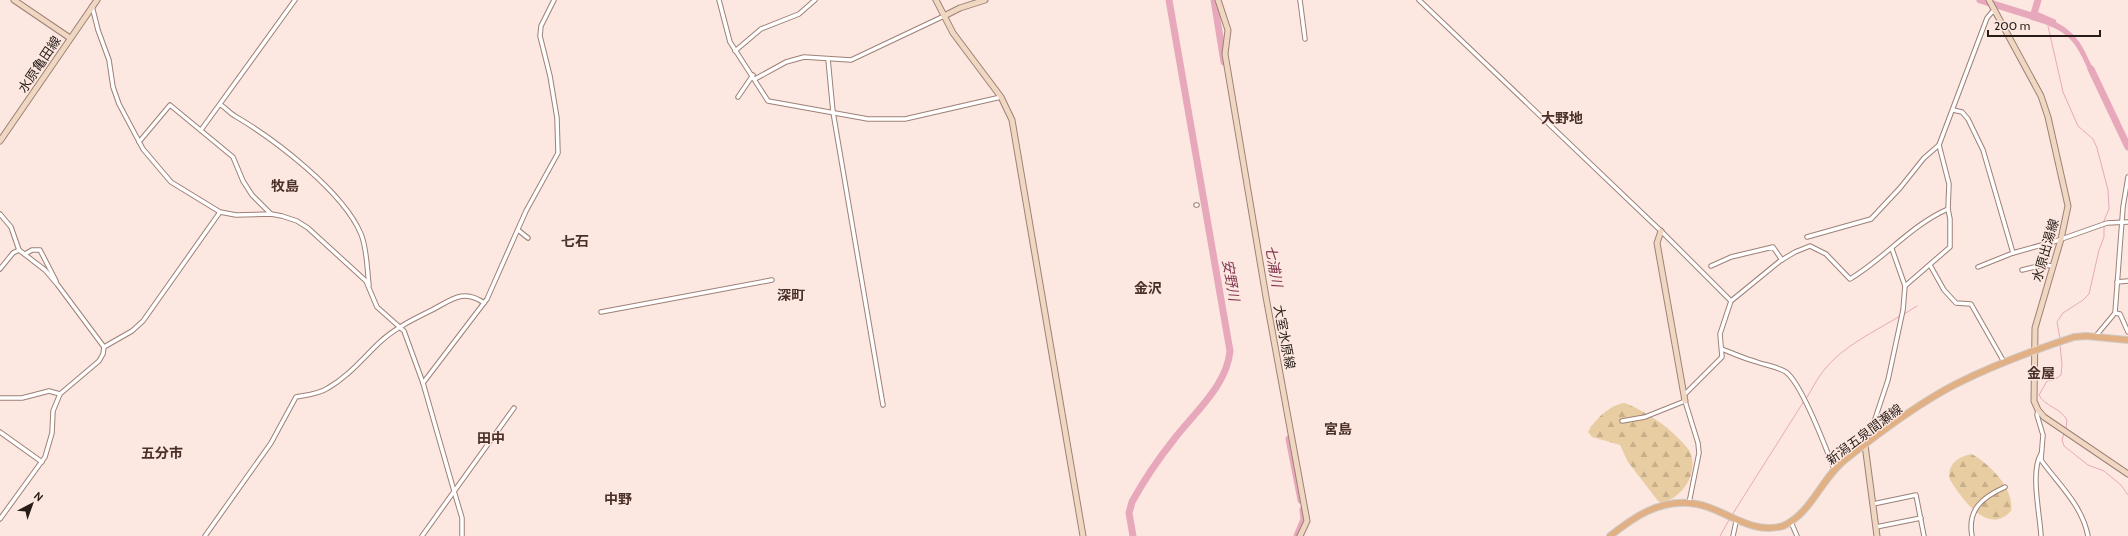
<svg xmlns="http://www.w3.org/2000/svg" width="2128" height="536" viewBox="0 0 2128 536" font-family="Cabin,'Noto Sans JP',sans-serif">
<defs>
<pattern id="forest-firs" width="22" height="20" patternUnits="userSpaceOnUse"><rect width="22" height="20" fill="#e9cda2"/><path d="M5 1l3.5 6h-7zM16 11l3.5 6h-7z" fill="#c8af8b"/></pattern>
</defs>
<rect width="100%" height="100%" fill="#fce8e1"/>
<g fill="url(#forest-firs)">
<path d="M1625,403C1651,414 1671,428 1689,450C1700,471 1684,497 1662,503L1658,501L1628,462L1620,445L1592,437L1588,432C1594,420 1611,404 1625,403Z"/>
<path d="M1971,454C1988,462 2015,489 2011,511C1988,536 1963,500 1950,480C1946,466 1957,457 1971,454Z"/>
</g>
<path fill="#e8a8bb" d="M2038,12L2056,20V22C2082,36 2084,52 2097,76L2092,78C2076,44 2073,32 2035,21Z"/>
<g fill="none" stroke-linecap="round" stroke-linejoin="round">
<g stroke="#e8a8bb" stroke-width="1">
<path d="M2048,26L2063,92L2078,126L2093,139L2097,148L2108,190L2109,209L2103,223"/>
<path d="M1904,314L1917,306"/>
<path d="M2060,339L2057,322L2063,313L2083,300L2089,294L2099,250L2104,237V226"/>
<path d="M2060,344L2062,365L2061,375L2054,380L2047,381L2039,395C2044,406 2061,408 2067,420L2066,428"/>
<path d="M1806,399C1812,389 1817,379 1824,370C1843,346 1874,332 1900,316"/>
<path d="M2064,433L2062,440L2064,446L2088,465L2104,471L2121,485L2128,495"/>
<path d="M1732,515L1804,401"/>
<path d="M1720,536L1729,520"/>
</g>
<g stroke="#e8a8bb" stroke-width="7">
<path d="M1214,0L1224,62"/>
<path d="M1980,0L2045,20"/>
<path d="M2033,17L2038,0"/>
<path d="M2091,69L2128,147"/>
<path d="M1289,439L1301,500"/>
<path d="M1133,536L1129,513L1132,502C1144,480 1159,458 1175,438C1195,412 1227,385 1230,351L1169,0"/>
<path d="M1297,536L1304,519L1303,510"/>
</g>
<defs>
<g id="street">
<path d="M719,0L730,42L768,101L868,119H905L1001,97"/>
<path d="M1300,0L1305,39"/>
<path d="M1419,0L1662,232L1731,301"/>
<path d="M92,6L98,30L109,60L113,87L119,104L143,149L171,182L220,212L236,215L271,214L282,216L297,221L308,228L366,281L377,307L404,331L423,383L454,491L462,518V536"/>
<path d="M735,51L761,29L799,14L815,0"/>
<path d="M828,59L833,112L883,405"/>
<path d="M755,79L786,62L804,57L851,60L944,16"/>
<path d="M738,97L753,75"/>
<path d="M221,105C226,108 229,113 235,116C274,139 343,191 361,234C367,248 367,269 369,285"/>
<path d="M1953,110L1962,112L1968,119L1983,150L2013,253L2056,241L2107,223L2128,222"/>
<path d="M201,130L295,0"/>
<path d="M139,142L170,105L233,157L243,181L252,195L271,214"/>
<path d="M1196,205H1197"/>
<path d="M0,214L11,227L19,250L45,270L57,284L104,347L103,354L99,361L60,394L53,411L52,433L45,457L0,519"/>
<path d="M518,230L528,238"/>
<path d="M1807,237L1871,219L1900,188L1924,158L1939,145L1987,18L1992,12H1995"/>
<path d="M25,254L32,250H40L56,281"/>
<path d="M1930,265L1944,290L1956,303L1971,304L2004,362"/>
<path d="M1711,266L1731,257L1773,247L1782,260"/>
<path d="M1978,267L2013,253"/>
<path d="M0,269L13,253L19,250"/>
<path d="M2022,270L2043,265L2053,266"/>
<path d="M2117,282L2128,281"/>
<path d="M1905,286L1950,247V219L1948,209L1949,184L1939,145"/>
<path d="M601,312L772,280"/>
<path d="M2115,313L2120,314L2128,332"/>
<path d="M2095,337L2115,313L2123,207L2128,177"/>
<path d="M104,347L132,331L143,321L220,212"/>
<path d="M1722,349C1732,353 1743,358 1754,361C1764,365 1776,366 1786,372C1802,384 1826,448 1834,469"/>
<path d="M423,383L487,299L526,211L558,153L557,118L550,76L540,36L541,26L554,0"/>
<path d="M1684,395L1722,357L1720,334L1731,301L1780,261L1795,252L1810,246L1826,254L1850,279C1884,259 1911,225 1948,209"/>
<path d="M0,398H22L49,391L60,394"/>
<path d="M2038,410L2037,415L2043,435L2041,460C2059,485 2082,505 2088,536"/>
<path d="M1622,421L1645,417L1685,401L1698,443L1699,453L1689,503"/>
<path d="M0,432L42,462"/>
<path d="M1871,440L1874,422L1888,380L1903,310L1905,286L1892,249"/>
<path d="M1873,504L1916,495L1924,536"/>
<path d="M1791,522L1797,536"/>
<path d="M1876,527L1921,518"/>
<path d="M205,536L271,443L296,397C307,395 319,394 328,388C349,376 363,358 380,342C395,328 414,319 432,310C451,300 464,288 484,303"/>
<path d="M422,536L514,408"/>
<path d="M1733,536L1736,522"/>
<path d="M1972,536C1967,509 1983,497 2005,487"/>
<path d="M2041,536C2040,514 2030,472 2041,454"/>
</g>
<g id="secondary">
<path d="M14,0L70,38"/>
<path d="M936,0L953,33L1001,97L1012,120L1083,536"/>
<path d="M1218,0L1228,30L1225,54L1266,297L1307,521L1300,536"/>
<path d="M1989,0L2041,96L2048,117L2068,206L2061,239L2035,328L2034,401L2038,410L2044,417L2128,474"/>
<path d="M944,16L960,8L985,0"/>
<path d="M0,141L97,0"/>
<path d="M1661,231L1657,243L1685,401"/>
<path d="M1865,445L1877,536"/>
</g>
<path id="primary" d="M1610,536C1634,517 1657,501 1689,503C1722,505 1748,536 1783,526C1812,513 1821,478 1846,459C1880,432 1917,404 1956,384C1994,365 2034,350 2074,337L2086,336L2128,340"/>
</defs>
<use href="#street" stroke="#9e8076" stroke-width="5.5"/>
<use href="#secondary" stroke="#9e8076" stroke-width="7"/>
<use href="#primary" stroke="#cfcdcc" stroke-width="8"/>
<use href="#street" stroke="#fff" stroke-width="3.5"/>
<use href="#secondary" stroke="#f0d7c2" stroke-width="5"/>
<use href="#primary" stroke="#e1b084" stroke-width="6"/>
</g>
<g text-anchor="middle" stroke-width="3" stroke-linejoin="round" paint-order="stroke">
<g font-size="13" fill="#271c18" stroke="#fce8e1">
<text transform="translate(39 64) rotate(-56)" y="5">水原亀田線</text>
<text transform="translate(2045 250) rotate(-74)" y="5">水原出湯線</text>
<text transform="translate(1285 337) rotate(79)" y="5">大室水原線</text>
<text transform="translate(1864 434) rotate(-37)" y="5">新潟五泉間瀬線</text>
</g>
<g font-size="14" font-weight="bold" fill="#4a3028" stroke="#fce8e1">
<text x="1562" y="123">大野地</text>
<text x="285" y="191">牧島</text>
<text x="575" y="246">七石</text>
<text x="1148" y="293">金沢</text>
<text x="791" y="300">深町</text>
<text x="2041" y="378">金屋</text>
<text x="1338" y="434">宮島</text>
<text x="491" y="443">田中</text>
<text x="162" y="458">五分市</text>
<text x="618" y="504">中野</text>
</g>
<g font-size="14" font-style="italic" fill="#823551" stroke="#fce8e1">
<text transform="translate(1274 266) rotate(80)" y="5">七浦川</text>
<text transform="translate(1231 280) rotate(80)" y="5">安野川</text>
</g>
</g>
<g transform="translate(32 504) rotate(41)" stroke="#fce8e1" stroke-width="3" paint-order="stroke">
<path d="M0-3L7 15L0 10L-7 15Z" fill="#271c18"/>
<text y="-6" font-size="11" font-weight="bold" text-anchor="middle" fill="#271c18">N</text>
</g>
<path d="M1988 30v6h112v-6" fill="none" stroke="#271c18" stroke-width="2"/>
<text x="1994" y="30" font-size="12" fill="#271c18" stroke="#fce8e1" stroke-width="3" paint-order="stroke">200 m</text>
</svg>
